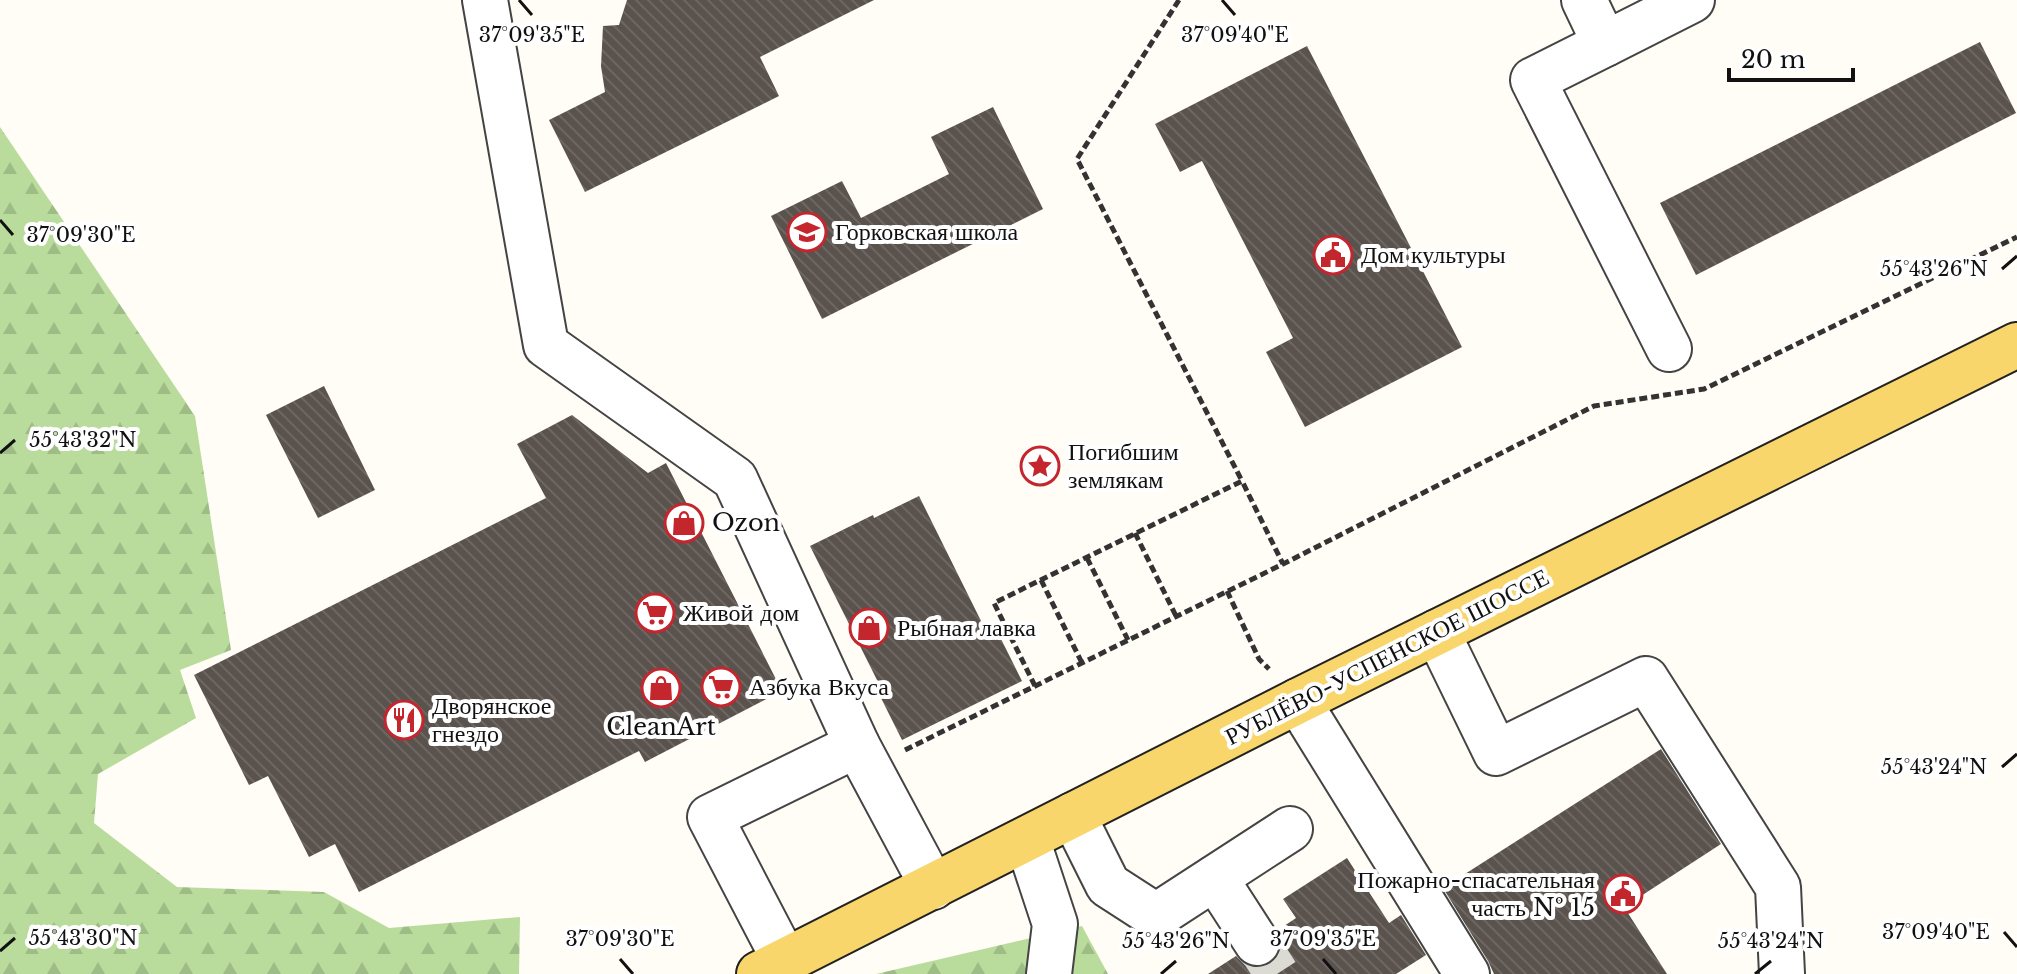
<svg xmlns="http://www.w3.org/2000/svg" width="2017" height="974" viewBox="0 0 2017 974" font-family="'Libre Baskerville',serif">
<defs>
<pattern id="forest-firs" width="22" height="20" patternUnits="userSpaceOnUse" patternTransform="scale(2)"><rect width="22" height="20" fill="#b9dc9c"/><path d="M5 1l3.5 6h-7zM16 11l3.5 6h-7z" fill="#9ebc85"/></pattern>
<pattern id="building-back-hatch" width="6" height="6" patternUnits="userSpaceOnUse" patternTransform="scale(2)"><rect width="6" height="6" fill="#5a524d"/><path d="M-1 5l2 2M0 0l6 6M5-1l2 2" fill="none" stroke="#6d6662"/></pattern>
</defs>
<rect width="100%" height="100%" fill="#fffdf5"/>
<g fill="url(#forest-firs)">
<path d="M0,127L195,416L231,650L180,670L196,718L98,774L94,823L177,887L324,892L389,928L520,917L519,974H0Z"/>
<path d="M1082,926L1108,974H876Z"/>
</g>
<g fill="url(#building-back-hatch)">
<path d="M627,0H874L760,57L779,96L585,192L549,120L605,92L601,66L603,26L619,25Z"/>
<path d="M1980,42L2016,113L1696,275L1660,203Z"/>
<path d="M1307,46L1462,347L1305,427L1266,352L1293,338L1202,161L1180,172L1155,124Z"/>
<path d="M993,107L1043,209L822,319L771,216L842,181L861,218L949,174L931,137Z"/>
<path d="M324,386L375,490L318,518L266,415Z"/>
<path d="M572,415L648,473L666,463L782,691L645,762L639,751L359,892L335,844L309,857L268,776L249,785L194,675L546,498L517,444Z"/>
<path d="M919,496L986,631L995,627L1022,681L902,740L875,686L879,684L810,546L873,515L874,518Z"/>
<path d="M1661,749L1721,844L1624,907L1667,974H1494L1488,961L1443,888Z"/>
<path d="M1347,858L1389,923L1401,915L1426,955L1396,974H1208L1236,956L1245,965L1257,968L1271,964L1280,954L1282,943L1278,930L1296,918L1283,899Z"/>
</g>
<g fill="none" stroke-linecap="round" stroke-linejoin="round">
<path stroke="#dbdad3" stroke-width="44" stroke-dasharray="44 22" stroke-linecap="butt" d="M1257,943L1277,974"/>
<defs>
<g id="minor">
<path d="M485,0L546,345L735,479L857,745"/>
<path d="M1584,0L1605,44L1692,0"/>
<path d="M1605,44L1533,80L1669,349"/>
<path d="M1437,632L1496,753L1646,679L1778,887L1782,974"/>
<path d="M1298,701L1467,974"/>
<path d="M1073,815L1108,885L1156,916L1290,829"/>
<path d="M1027,839L1055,924L1049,974"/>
<path d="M1215,878L1257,943"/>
<path d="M785,961L710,817L857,745L933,887"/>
</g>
<path id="major" d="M759,974L1298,701L2017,345"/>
</defs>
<use href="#minor" stroke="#444" stroke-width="48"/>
<use href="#major" stroke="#222" stroke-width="48"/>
<g stroke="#333" stroke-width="5" stroke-dasharray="8 4" stroke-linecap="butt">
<path d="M1179,0L1077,159L1242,481"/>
<path d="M1135,533L1176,616"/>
<path d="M1087,558L1128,640"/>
<path d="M1041,580L1082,663"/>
<path d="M1227,591L1259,659L1269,669"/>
<path d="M1035,686L994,603L1242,481L1283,564"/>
<path d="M905,750L1283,564L1594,406L1704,389L2017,237"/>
</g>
<use href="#minor" stroke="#fff" stroke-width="44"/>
<use href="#major" stroke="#f9d66b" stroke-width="44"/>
</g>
<path fill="none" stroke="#111" stroke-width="3" d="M519,0L532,15M1222,0L1235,15M0,220L13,235M2002,269L2017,256M0,453L15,440M2002,767L2017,754M2004,932L2017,947M0,951L15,938M620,959L633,974M1323,959L1336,974M1161,974L1176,961M1755,974L1771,961"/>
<defs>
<symbol id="school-ring" viewBox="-11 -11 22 22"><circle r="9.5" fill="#fff" stroke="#c4262e" stroke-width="1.5"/><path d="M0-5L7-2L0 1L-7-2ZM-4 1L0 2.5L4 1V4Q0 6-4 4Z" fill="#c4262e"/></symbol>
<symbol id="civic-ring" viewBox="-11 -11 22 22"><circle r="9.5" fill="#fff" stroke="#c4262e" stroke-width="1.5"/><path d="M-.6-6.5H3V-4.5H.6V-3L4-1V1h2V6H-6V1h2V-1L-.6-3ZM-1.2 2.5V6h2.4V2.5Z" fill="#c4262e"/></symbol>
<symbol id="sight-ring" viewBox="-11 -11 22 22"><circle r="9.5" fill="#fff" stroke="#c4262e" stroke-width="1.5"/><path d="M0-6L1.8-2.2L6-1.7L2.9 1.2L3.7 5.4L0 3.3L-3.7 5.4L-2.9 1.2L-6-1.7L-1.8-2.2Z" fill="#c4262e"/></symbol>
<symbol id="shop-ring" viewBox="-11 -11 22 22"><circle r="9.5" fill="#fff" stroke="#c4262e" stroke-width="1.5"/><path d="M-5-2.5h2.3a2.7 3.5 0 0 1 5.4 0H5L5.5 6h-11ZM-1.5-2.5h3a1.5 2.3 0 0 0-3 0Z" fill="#c4262e"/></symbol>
<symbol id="supermarket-ring" viewBox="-11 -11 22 22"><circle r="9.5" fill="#fff" stroke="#c4262e" stroke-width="1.5"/><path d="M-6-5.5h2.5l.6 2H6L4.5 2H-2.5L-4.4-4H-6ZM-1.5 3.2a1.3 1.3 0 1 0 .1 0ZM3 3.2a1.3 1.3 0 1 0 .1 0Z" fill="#c4262e"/></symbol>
<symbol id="restaurant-ring" viewBox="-11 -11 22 22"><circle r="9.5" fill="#fff" stroke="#c4262e" stroke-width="1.5"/><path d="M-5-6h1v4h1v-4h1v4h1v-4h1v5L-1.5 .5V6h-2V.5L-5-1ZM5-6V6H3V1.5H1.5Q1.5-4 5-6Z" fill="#c4262e"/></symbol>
</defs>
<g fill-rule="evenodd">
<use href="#school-ring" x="785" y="210" width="44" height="44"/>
<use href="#civic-ring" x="1311" y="233" width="44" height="44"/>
<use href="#sight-ring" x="1018" y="444" width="44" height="44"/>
<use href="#shop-ring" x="662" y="501" width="44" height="44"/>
<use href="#supermarket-ring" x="633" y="591" width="44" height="44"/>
<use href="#shop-ring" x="847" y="606" width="44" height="44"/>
<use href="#supermarket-ring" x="699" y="665" width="44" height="44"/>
<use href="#shop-ring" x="639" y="666" width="44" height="44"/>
<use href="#restaurant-ring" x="382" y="698" width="44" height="44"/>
<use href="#civic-ring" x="1601" y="872" width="44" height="44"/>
</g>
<g text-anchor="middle" stroke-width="8" stroke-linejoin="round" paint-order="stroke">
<g font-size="24" fill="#111" stroke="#fff" text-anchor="start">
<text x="835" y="240">Горковская школа</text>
<text x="1361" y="263">Дом культуры</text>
<text x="1068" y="460">Погибшим<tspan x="1068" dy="28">землякам</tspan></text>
<text x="712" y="531">Ozon</text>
<text x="683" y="621">Живой дом</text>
<text x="897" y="636">Рыбная лавка</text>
<text x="749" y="695">Азбука Вкуса</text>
<text x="432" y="714">Дворянское<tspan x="432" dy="28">гнездо</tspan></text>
<text x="661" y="735" text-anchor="middle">CleanArt</text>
<text x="1595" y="888" text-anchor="end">Пожарно-спасательная<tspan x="1595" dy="28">часть № 15</tspan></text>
</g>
<g font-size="24" fill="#111" stroke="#fff">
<text transform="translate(1387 657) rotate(-27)" y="8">РУБЛЁВО-УСПЕНСКОЕ ШОССЕ</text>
</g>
</g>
<g font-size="20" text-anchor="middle" fill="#111" stroke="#fff" stroke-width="8" stroke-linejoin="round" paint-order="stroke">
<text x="532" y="42">37°09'35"E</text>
<text x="1235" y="42">37°09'40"E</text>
<text x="81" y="242">37°09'30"E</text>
<text x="1934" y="276">55°43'26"N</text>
<text x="83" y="447">55°43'32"N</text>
<text x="1934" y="774">55°43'24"N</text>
<text x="1936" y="939">37°09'40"E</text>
<text x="83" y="945">55°43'30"N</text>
<text x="620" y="946">37°09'30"E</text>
<text x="1323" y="946">37°09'35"E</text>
<text x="1176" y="948">55°43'26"N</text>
<text x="1771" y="948">55°43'24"N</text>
</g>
<path d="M1729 68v12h124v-12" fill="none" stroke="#111111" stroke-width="4"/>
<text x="1741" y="68" font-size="24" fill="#111111" stroke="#ffffff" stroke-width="6" paint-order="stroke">20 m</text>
</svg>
